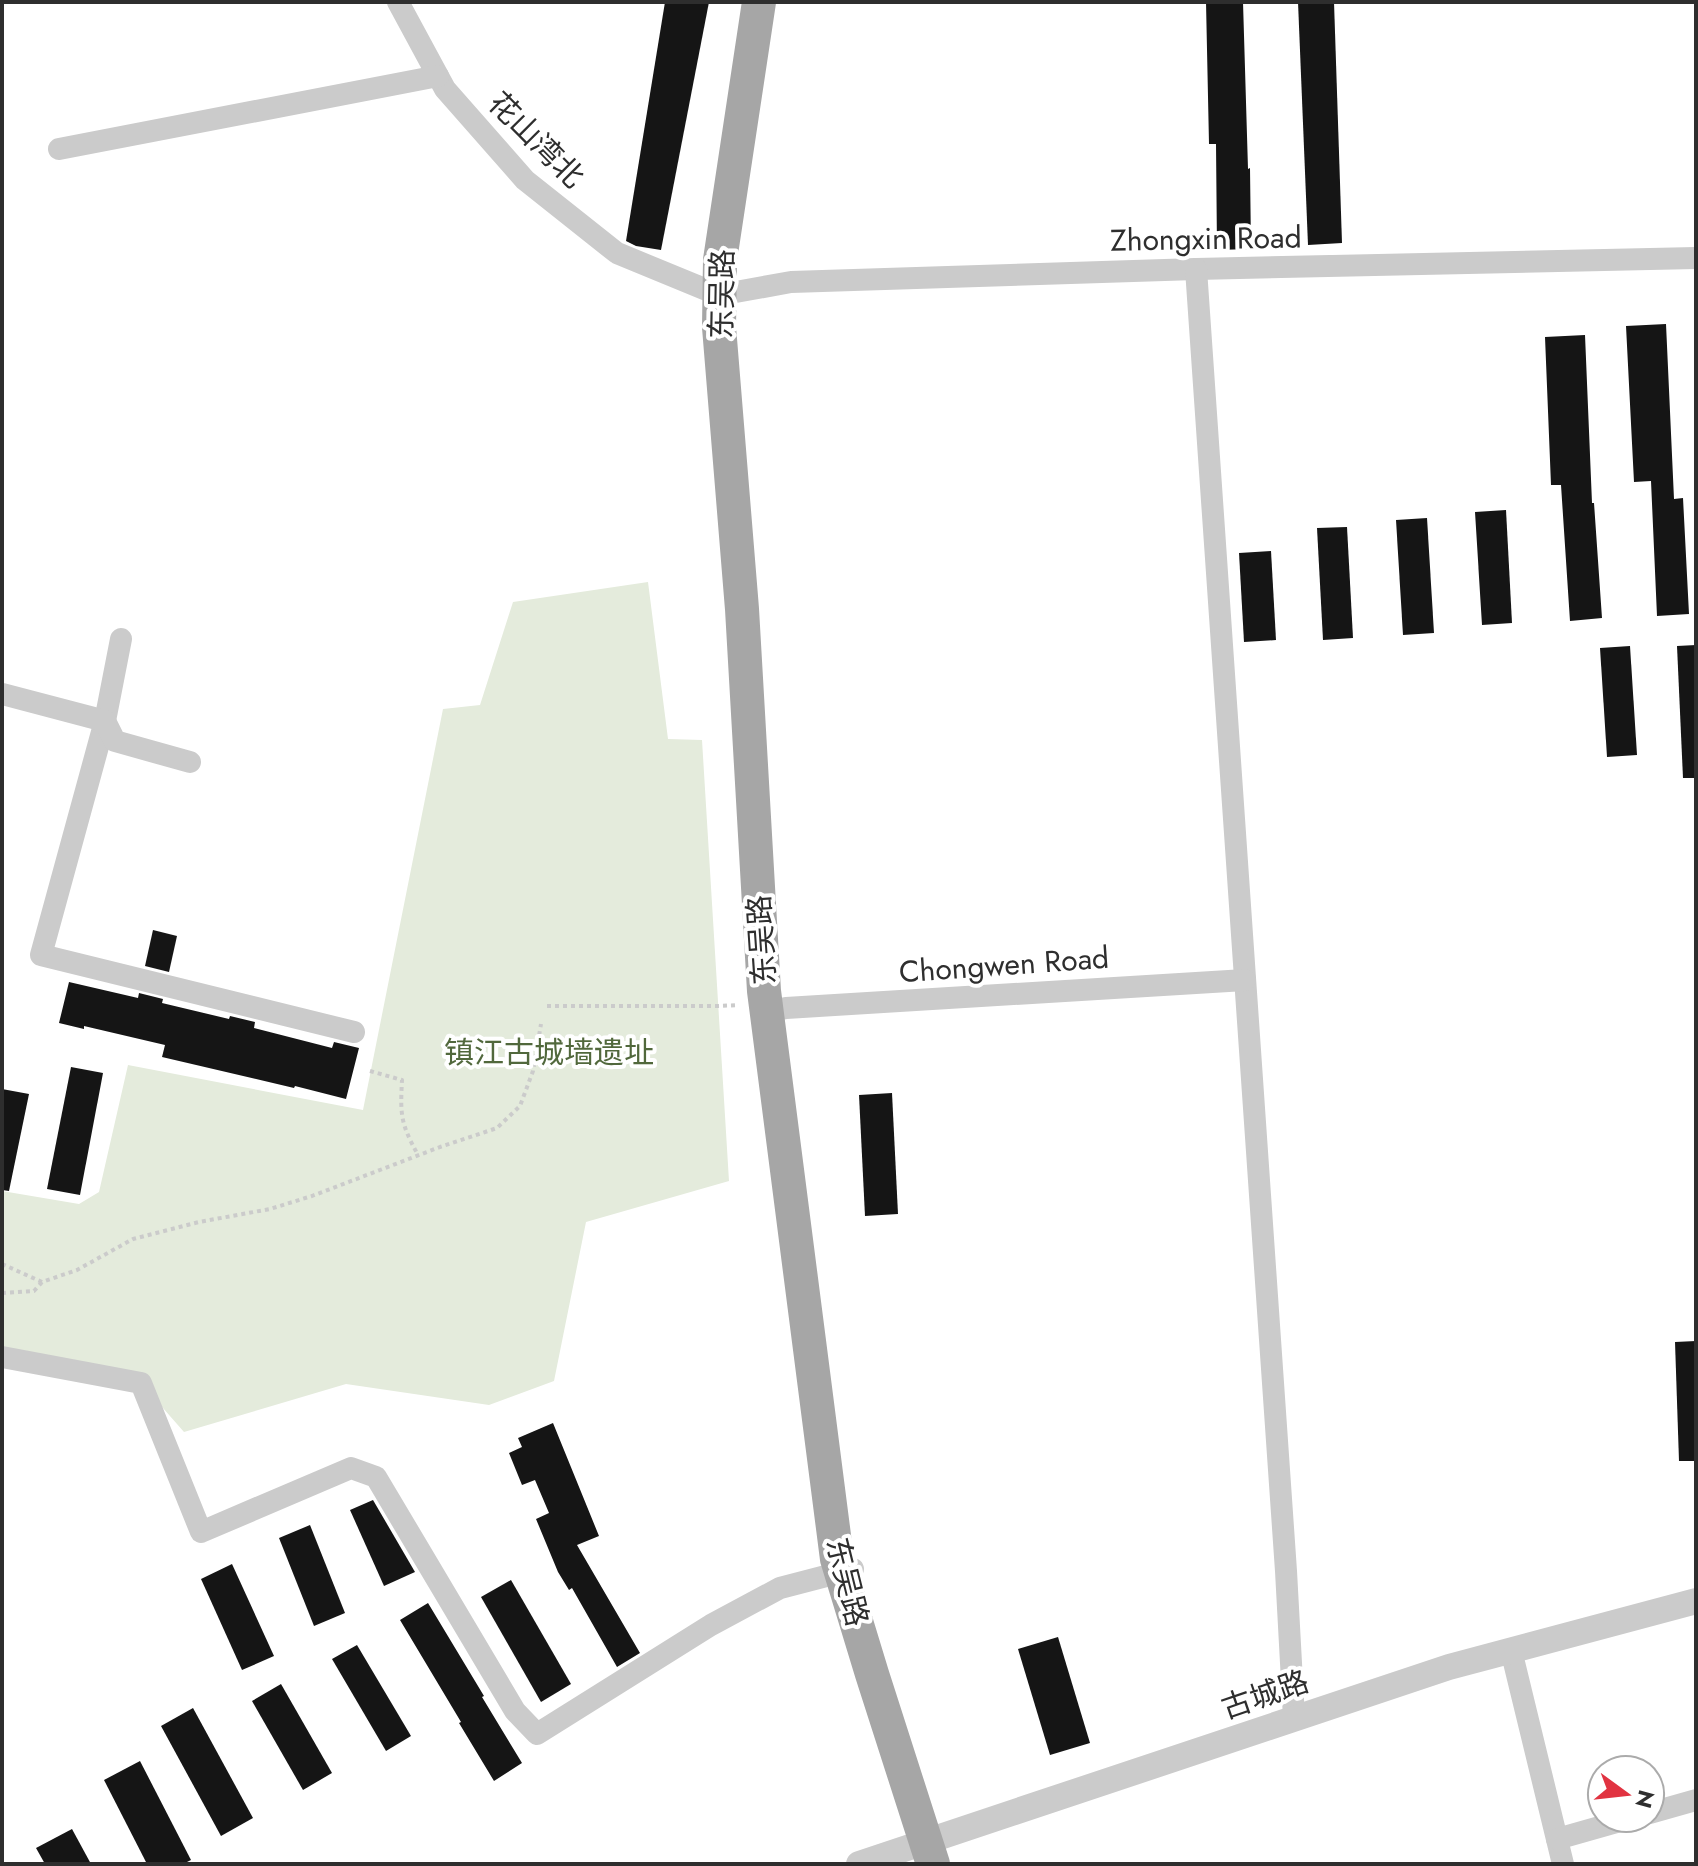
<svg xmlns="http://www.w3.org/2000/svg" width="1698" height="1866" viewBox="0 0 1698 1866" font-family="Jost,'Noto Sans SC',sans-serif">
<rect width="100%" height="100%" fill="#fff"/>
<path fill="#e4ebdc" d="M648,582L668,739L702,740L729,1181L586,1222L554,1381L489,1405L346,1384L184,1432L141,1383L2,1357V1191L79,1204L99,1192L128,1065L363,1110L443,709L480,705L513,602Z"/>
<g fill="#151515">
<path d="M665,2H709L661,250L636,246L626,241Z"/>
<path d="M1206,2H1243L1248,169L1250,168L1251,249L1217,250L1216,144H1209Z"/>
<path d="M1298,2H1334L1342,243L1308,245Z"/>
<path d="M1666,324L1674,499L1683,498L1689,614L1657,616L1651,481L1634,482L1626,326Z"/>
<path d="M1585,335L1592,503H1594L1602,618L1570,621L1561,485H1551L1545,337Z"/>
<path d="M1506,510L1512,623L1482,625L1475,512Z"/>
<path d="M1427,518L1434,633L1403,635L1396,520Z"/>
<path d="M1347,527L1353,638L1323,640L1317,528Z"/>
<path d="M1271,551L1276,640L1244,642L1239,553Z"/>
<path d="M1696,645V778H1683L1677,646Z"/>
<path d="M1630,646L1637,755L1607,757L1600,648Z"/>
<path d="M153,930L177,936L169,972L145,966Z"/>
<path d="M69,982L138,998L139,993L163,999L162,1003L229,1019L230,1016L255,1022L254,1028L332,1048L334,1042L359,1048L346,1099L295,1086L294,1088L162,1057L165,1045L84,1026V1029L59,1023Z"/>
<path d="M71,1067L103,1073L80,1195L47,1189Z"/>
<path d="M2,1089L29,1094L9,1191L2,1190Z"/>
<path d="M892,1093L898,1214L865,1216L859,1095Z"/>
<path d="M1696,1341V1461H1679L1675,1342Z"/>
<path d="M553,1423L599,1536L577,1545L640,1653L617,1667L572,1588L569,1590L558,1572L536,1519L549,1513L535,1480L522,1485L509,1453L522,1447L518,1438Z"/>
<path d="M373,1500L415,1572L384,1586L350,1510Z"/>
<path d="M310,1525L345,1613L314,1626L279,1538Z"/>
<path d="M232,1564L274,1656L242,1670L201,1579Z"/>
<path d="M511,1580L571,1684L541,1702L481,1597Z"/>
<path d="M428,1603L484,1696L482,1697L522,1763L494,1781L459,1723L461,1722L400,1620Z"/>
<path d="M1058,1637L1090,1743L1050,1755L1018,1649Z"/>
<path d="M357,1645L411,1736L386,1751L332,1659Z"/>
<path d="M281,1684L332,1773L303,1790L252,1701Z"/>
<path d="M193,1708L253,1818L221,1836L161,1726Z"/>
<path d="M140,1761L191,1860L183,1864H147L104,1780Z"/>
<path d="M72,1829L91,1864H45L36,1848Z"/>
</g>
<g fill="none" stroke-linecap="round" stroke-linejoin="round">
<g stroke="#cbcbcb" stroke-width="4" stroke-dasharray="4 4" stroke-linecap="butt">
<path d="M547,1006H718L739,1005"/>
<path d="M370,1071L402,1080C400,1116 401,1124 418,1155"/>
<path d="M2,1264L42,1282L77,1270L133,1239L199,1222L270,1209L312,1196L440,1147L497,1128L520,1106L533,1071L541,1024"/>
<path d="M2,1293L34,1291L42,1282"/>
</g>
<g stroke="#cbcbcb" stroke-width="22">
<path d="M398,2L445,89L525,180L617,253L719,295L791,282L1196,269L1696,258"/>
<path d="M59,149L438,76"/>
<path d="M1196,269L1286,1571L1294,1718"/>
<path d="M121,639L105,721L41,955L354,1032"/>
<path d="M2,694L105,721L115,741L190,762"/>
<path d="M767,1012L786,1008L1245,980"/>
<path d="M2,1357L141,1383L201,1532L351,1468L376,1477L515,1711L537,1734L711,1625L780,1588L853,1569"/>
<path d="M1511,1650L1563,1864"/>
<path d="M1650,1813L1696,1800"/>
<path d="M1557,1839L1631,1818"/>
</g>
<path stroke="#cbcbcb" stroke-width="26" d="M859,1864L1449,1667L1696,1601"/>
<path stroke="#a6a6a6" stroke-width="34" d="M759,2L720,260L719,327L742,609L764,991L837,1559L872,1674L933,1864"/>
</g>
<g text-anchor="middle" stroke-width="8" stroke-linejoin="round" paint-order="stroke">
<g font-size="30" fill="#2e2e2e" stroke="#fff">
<text transform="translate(536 140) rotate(45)" y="10">花山湾北</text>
<text transform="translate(1206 239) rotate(-1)" y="10">Zhongxin Road</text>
<text transform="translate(722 294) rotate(-89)" y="10">东吴路</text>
<text transform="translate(762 940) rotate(-94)" y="10">东吴路</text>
<text transform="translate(1004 965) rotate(-4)" y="10">Chongwen Road</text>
<text transform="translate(847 1582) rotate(76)" y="10">东吴路</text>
<text transform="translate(1265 1695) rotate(-19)" y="10">古城路</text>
</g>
<g font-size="30" fill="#51683c" stroke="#fff">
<text x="549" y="1063">镇江古城墙遗址</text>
</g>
</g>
<rect width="1698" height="1866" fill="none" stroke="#2e2e2e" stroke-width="8"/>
<g transform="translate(1626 1794) rotate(105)"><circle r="38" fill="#ffffff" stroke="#ababab" stroke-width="2"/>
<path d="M0-6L14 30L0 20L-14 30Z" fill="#e13341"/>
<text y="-12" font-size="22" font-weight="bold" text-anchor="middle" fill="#2e2e2e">N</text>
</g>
</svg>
